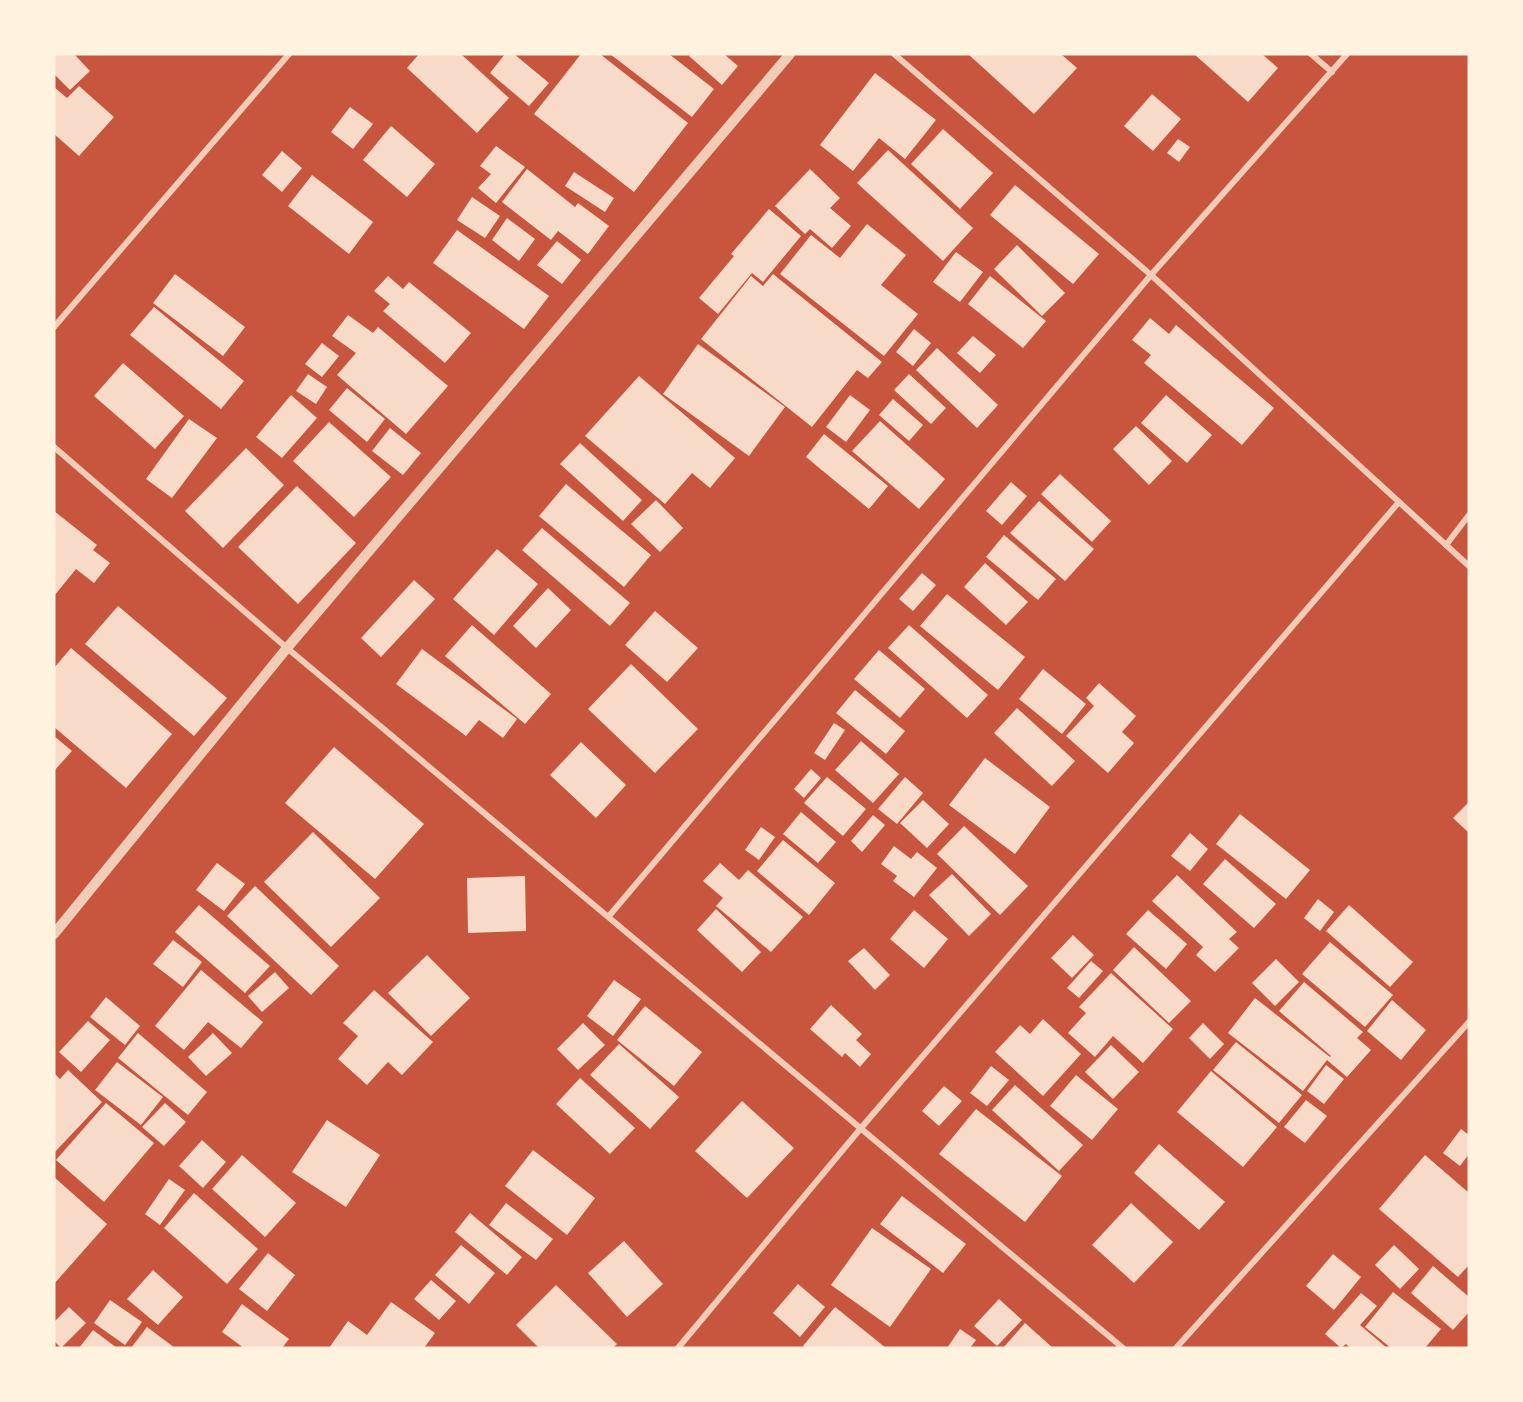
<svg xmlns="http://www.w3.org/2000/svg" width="1523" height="1402" viewBox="0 0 1523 1402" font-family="'Public Sans',sans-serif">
<rect width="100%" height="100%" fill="#c8553d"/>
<g fill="#f7dbc8">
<path d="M54,54H74L90,71L70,90L54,74Z"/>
<path d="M419,54H461L509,98L477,133L407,68Z"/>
<path d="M505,54H514L549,83L529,106L490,73Z"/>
<path d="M581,54H600L688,123L634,192L534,114Z"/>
<path d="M610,54H669L714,89L692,117Z"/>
<path d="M691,54H724L738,66L722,85L689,56Z"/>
<path d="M968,54H1061L1077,68L1034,114Z"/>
<path d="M1194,54H1262L1278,68L1248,102Z"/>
<path d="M875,73L936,120L905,159L879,138L853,171L820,145Z"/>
<path d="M79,86L114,117L79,156L54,134V87L67,98Z"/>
<path d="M1152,94L1181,119L1153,151L1124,126Z"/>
<path d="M350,107L373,124L353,149L331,132Z"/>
<path d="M391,126L435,164L407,197L363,160Z"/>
<path d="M943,129L993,173L960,209L911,164Z"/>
<path d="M1178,139L1190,147L1179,162L1167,153Z"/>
<path d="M496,146L525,167L496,203L478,188L491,174L480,166Z"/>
<path d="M888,150L973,228L943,261L857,183Z"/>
<path d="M282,151L302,168L282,192L262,175Z"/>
<path d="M527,169L575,207L578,203L609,226L588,254L558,231L551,240L502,202Z"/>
<path d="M810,169L840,198L830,208L851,226L832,248L810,229L805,234L775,206Z"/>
<path d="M574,172L614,198L605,212L565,186Z"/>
<path d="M312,175L373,222L349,254L288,206Z"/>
<path d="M1015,185L1099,254L1073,284L990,215Z"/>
<path d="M472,197L500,216L485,238L457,220Z"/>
<path d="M769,209L801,236L763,282L752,273L718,314L699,298L734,256L731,254Z"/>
<path d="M507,218L535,239L519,261L492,240Z"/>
<path d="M867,224L906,255L881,285L918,314L884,356L780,274L811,235L840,258Z"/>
<path d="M457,230L549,296L524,329L433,263Z"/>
<path d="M557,241L581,260L562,284L537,265Z"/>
<path d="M1017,245L1065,293L1042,316L994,269Z"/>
<path d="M956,252L983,272L960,302L933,282Z"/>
<path d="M175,274L245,327L223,356L153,303Z"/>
<path d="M773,274L882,362L868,378L857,370L812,427L701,339L751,276L763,286Z"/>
<path d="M388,276L403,289L409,282L471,333L445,363L383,311L390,304L374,291Z"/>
<path d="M990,276L1046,321L1023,348L968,304Z"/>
<path d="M154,307L244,381L221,409L130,335Z"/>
<path d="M348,315L373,333L378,327L448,386L406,434L337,375L356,353L332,336Z"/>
<path d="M1150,318L1169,334L1176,325L1274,408L1242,445L1144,363L1151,355L1132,340Z"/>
<path d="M914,329L931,343L913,366L896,352Z"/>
<path d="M973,336L996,355L980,373L957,353Z"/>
<path d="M322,343L339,356L322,377L305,364Z"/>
<path d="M698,344L785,407L749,456L663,394Z"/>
<path d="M937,348L998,405L977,428L916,370Z"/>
<path d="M123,363L184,416L155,449L94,396Z"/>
<path d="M308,374L327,387L316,404L296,391Z"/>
<path d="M909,374L946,408L931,424L894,390Z"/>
<path d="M639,376L735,458L710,488L692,473L665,504L585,436Z"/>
<path d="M347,388L385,419L367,442L329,410Z"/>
<path d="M291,395L317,418L282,458L256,437Z"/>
<path d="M850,395L870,410L846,442L826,427Z"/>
<path d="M1166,395L1212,435L1187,463L1141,423Z"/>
<path d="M893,399L923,425L909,441L879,415Z"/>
<path d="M189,419L217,438L172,498L146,479Z"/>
<path d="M880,421L945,479L919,509L852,451Z"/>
<path d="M329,422L391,477L354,517L293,461Z"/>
<path d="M1136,426L1172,461L1149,485L1113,449Z"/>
<path d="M390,428L421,453L403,475L372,451Z"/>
<path d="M824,434L888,486L869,509L806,457Z"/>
<path d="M580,443L642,500L623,521L560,464Z"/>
<path d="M246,448L284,485L223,548L185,511Z"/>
<path d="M1060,474L1111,521L1092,542L1041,494Z"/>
<path d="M1011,482L1027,496L1002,525L986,511Z"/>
<path d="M566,484L651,555L624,587L539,516Z"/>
<path d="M297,486L356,543L298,604L238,547Z"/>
<path d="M656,500L683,528L660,552L631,524Z"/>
<path d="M1039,501L1094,549L1065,581L1010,533Z"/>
<path d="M54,511L97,545L93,550L110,563L94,583L76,569L54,596Z"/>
<path d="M542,528L630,603L610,626L522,550Z"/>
<path d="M1004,535L1056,579L1038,600L986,557Z"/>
<path d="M497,549L538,584L494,635L453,599Z"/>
<path d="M985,563L1028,602L1006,625L964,587Z"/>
<path d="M922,573L936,585L913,611L899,599Z"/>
<path d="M414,580L435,599L381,657L361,638Z"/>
<path d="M548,588L571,610L536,648L513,626Z"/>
<path d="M947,594L1025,657L998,690L920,626Z"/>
<path d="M118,606L227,698L194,736L85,644Z"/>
<path d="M655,611L698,648L667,682L625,645Z"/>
<path d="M472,625L551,694L525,724L445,656Z"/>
<path d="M909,625L988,695L967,718L888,648Z"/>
<path d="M71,648L172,734L126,788L54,727V668Z"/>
<path d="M422,649L517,719L503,738L479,720L466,736L396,684Z"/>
<path d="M879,650L925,689L900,718L854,679Z"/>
<path d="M631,664L698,729L655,773L588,709Z"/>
<path d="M1043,669L1086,704L1062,734L1019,699Z"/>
<path d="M1099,683L1136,716L1122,732L1134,743L1108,773L1066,736L1094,706L1086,698Z"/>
<path d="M855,690L905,731L886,754L836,713Z"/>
<path d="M1017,708L1075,761L1052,786L994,733Z"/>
<path d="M834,723L845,730L825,760L814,753Z"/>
<path d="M54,736L72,751L54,771Z"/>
<path d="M861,741L899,774L873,803L835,770Z"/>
<path d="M581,742L626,785L596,818L550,775Z"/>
<path d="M334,747L424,824L375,879L285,803Z"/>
<path d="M985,758L1050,807L1015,854L949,805Z"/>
<path d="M811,769L821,778L804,798L794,789Z"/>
<path d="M827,777L866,809L843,836L804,803Z"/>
<path d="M905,777L923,793L897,824L878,809Z"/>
<path d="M923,800L949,824L927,848L900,823Z"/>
<path d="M1469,802V833L1453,818Z"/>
<path d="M801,812L836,842L818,863L783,834Z"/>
<path d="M1240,814L1310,870L1286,899L1216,844Z"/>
<path d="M873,815L885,825L862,852L851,841Z"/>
<path d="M964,826L1028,886L1000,915L937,854Z"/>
<path d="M761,827L775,837L759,860L745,850Z"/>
<path d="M313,832L380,898L331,947L264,882Z"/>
<path d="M1190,833L1208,849L1190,871L1171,856Z"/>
<path d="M783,840L835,883L809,915L757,871Z"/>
<path d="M894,846L911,859L917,852L937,868L914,897L893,881L897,876L881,864Z"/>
<path d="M1225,859L1276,904L1254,928L1203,884Z"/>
<path d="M217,863L245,884L224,911L196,890Z"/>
<path d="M720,863L739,880L748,870L803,917L771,952L716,906L723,898L703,881Z"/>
<path d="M952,874L991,914L969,936L929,895Z"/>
<path d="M1177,875L1237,932L1229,939L1239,948L1215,972L1196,955L1203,947L1152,901Z"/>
<path d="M525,876L526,931L468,933L467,878Z"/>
<path d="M255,886L339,966L311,995L227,916Z"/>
<path d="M1318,899L1334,912L1320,931L1304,918Z"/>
<path d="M199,905L270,966L245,993L175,932Z"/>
<path d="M1349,905L1413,962L1390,987L1326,931Z"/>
<path d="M716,909L761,952L742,972L697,930Z"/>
<path d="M914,910L948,939L924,968L890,939Z"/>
<path d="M1148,910L1187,944L1166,969L1126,934Z"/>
<path d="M1073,935L1094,955L1072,978L1051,958Z"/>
<path d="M173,940L202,962L183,987L153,964Z"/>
<path d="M1330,942L1393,995L1365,1027L1302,974Z"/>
<path d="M1134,947L1191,1001L1169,1023L1113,970Z"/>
<path d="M864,948L890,975L875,990L848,961Z"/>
<path d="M427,955L470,998L431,1036L388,993Z"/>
<path d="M1276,959L1299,982L1275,1006L1252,983Z"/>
<path d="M1091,961L1103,971L1079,998L1067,988Z"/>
<path d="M201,970L263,1022L241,1048L208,1022L184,1050L155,1026Z"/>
<path d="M275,972L289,988L262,1012L248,996Z"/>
<path d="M1111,973L1173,1029L1143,1063L1113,1036L1095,1057L1068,1033L1086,1013L1079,1007Z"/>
<path d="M614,980L641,999L613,1036L587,1016Z"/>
<path d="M1304,982L1363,1032L1357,1038L1371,1050L1347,1077L1327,1060L1303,1091L1228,1033L1255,998L1330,1057L1331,1056L1279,1011Z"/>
<path d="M374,990L433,1042L402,1075L388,1062L367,1085L338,1059L358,1036L343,1023Z"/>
<path d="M106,997L140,1026L125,1045L90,1017Z"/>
<path d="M1392,1000L1426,1030L1401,1060L1367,1031Z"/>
<path d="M831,1005L862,1034L856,1040L871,1054L860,1067L845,1053L842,1057L810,1029Z"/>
<path d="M645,1006L702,1052L674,1086L617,1040Z"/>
<path d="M1043,1019L1081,1054L1043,1096L995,1052L1020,1025L1030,1034Z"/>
<path d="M88,1021L110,1040L81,1072L59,1052Z"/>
<path d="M583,1023L605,1045L578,1070L557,1049Z"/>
<path d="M1203,1023L1224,1044L1210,1059L1189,1038Z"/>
<path d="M138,1033L207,1092L188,1115L118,1058Z"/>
<path d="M213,1033L232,1053L206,1076L188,1057Z"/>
<path d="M1236,1042L1302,1095L1279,1123L1213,1070Z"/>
<path d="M619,1044L679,1097L650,1129L590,1075Z"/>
<path d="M1111,1045L1139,1072L1113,1099L1085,1072Z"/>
<path d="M117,1062L163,1097L141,1125L95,1090Z"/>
<path d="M1326,1065L1344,1079L1324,1104L1307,1091Z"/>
<path d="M991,1066L1009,1080L987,1106L970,1093Z"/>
<path d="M68,1070L102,1102L54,1153V1073L60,1079Z"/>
<path d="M1211,1071L1277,1127L1243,1167L1177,1112Z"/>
<path d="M1076,1075L1118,1109L1092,1140L1050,1106Z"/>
<path d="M580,1078L635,1128L610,1154L556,1104Z"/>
<path d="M1015,1085L1083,1145L1059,1171L992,1110Z"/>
<path d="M944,1086L962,1101L939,1126L922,1111Z"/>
<path d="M1306,1100L1327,1116L1305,1143L1284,1127Z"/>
<path d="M742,1101L794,1148L747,1198L695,1151Z"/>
<path d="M106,1103L154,1143L104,1202L56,1160Z"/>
<path d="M165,1103L186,1122L164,1146L142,1127Z"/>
<path d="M976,1109L1062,1176L1025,1222L939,1154Z"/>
<path d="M327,1120L380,1155L346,1207L292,1172Z"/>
<path d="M1461,1129L1469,1135V1154L1460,1166L1443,1153Z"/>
<path d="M202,1140L226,1162L203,1188L179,1166Z"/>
<path d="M1159,1144L1225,1202L1199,1230L1134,1173Z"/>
<path d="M533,1150L595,1198L567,1235L505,1186Z"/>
<path d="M242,1155L296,1203L265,1237L212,1189Z"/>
<path d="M1425,1155L1469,1193V1265L1458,1277L1379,1209Z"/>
<path d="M54,1177L107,1224L54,1284Z"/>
<path d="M169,1179L185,1190L160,1225L145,1214Z"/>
<path d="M194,1193L258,1249L227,1284L164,1228Z"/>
<path d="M902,1196L966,1244L943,1273L880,1224Z"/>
<path d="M506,1203L553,1239L536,1260L489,1225Z"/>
<path d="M1131,1203L1173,1242L1134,1283L1092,1245Z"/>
<path d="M470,1213L522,1257L507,1275L455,1232Z"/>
<path d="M872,1228L931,1269L890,1327L831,1285Z"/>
<path d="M624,1241L663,1284L627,1317L588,1273Z"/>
<path d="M461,1245L495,1273L469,1304L435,1275Z"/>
<path d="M1394,1245L1419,1269L1400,1289L1375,1265Z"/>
<path d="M268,1253L295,1275L267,1311L239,1289Z"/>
<path d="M1333,1254L1361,1277L1334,1310L1306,1286Z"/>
<path d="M1433,1266L1469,1297V1312L1453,1330L1411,1293Z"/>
<path d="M153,1270L183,1297L158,1325L127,1299Z"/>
<path d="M431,1280L456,1301L439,1320L414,1299Z"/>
<path d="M798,1284L825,1307L800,1337L773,1313Z"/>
<path d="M556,1285L617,1344L613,1348H539L516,1325Z"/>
<path d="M1393,1292L1441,1329L1425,1348H1391L1365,1327Z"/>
<path d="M1361,1293L1377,1306L1360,1325L1387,1348H1350L1346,1344L1341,1348L1325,1334Z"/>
<path d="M999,1299L1022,1320L997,1346L974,1326Z"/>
<path d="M110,1300L142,1322L125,1345L94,1323Z"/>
<path d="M391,1302L435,1333L424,1348H329L348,1321L367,1335Z"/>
<path d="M242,1304L289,1339L282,1348H244L222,1332Z"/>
<path d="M69,1307L86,1323L61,1348L54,1341V1322Z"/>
<path d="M835,1307L886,1348H805L803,1346Z"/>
<path d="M1025,1323L1053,1348H1003Z"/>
<path d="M147,1327L175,1348H131Z"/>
<path d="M960,1329L976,1340L970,1348H947Z"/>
<path d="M93,1330L117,1348H79Z"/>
</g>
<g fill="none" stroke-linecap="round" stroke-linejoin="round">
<g stroke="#f1ccb7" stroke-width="6">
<path d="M894,54L1151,275L1469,566"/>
<path d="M1311,54L1332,72"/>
<path d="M54,327L289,54"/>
<path d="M54,447L287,648L1123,1348"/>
<path d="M1446,545L1469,515"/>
<path d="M609,916L1151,275L1347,54"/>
<path d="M678,1348L861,1128L1399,502"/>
<path d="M1176,1348L1469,1022"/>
</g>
<path stroke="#f1ccb7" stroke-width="10" d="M54,934L287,648L790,54"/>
</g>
<rect width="1523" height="1402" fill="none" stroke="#fff3e0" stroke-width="111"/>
</svg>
